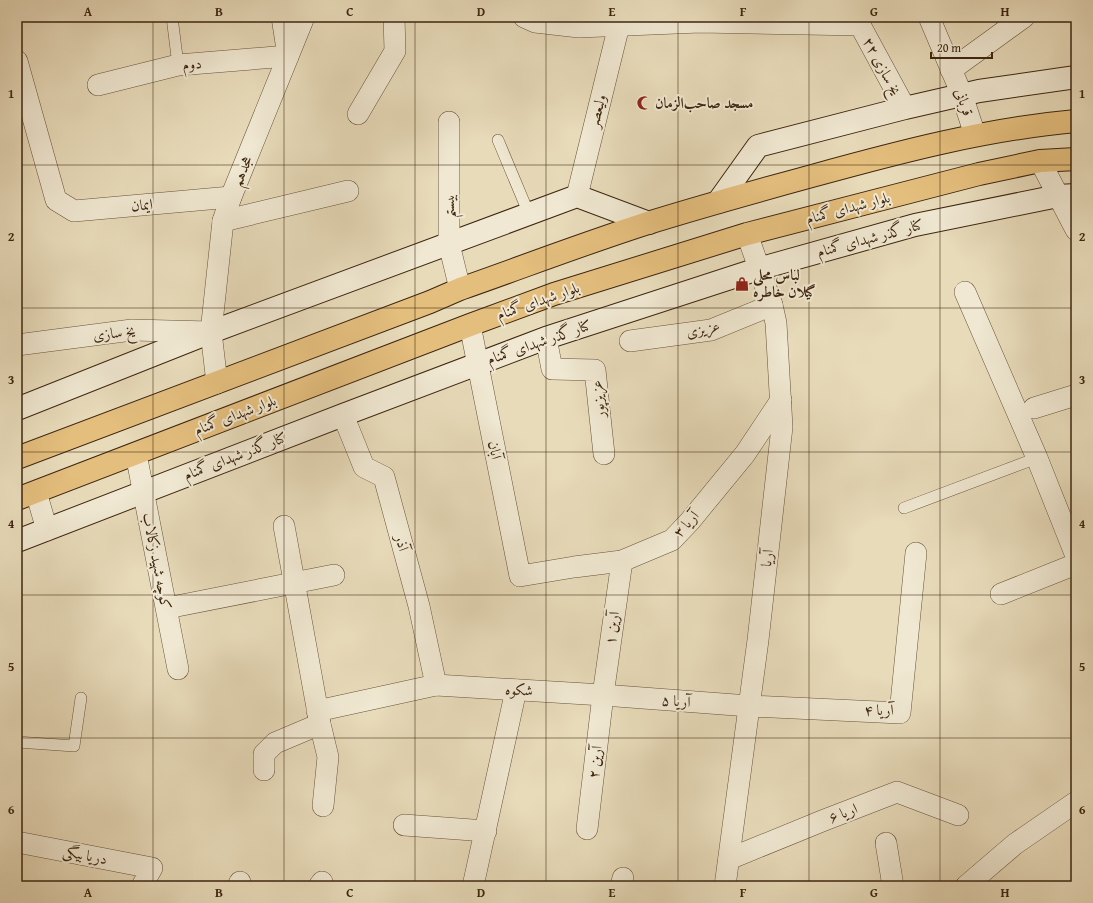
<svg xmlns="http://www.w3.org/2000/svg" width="1093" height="903" viewBox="0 0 1093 903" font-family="'Gentium Book Plus',Amiri,serif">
<rect width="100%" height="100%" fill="#e8dbba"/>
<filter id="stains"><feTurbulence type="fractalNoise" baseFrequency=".005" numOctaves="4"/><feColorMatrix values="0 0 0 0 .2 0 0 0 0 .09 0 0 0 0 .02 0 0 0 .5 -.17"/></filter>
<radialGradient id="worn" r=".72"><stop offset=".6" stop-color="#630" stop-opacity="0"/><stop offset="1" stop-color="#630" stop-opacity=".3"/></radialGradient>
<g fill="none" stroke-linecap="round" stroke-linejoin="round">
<defs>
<g id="lane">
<path d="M172,17L178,65"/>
<path d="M498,140L529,214"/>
<path d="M904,508L1037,458"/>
<path d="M17,742L74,746L81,698"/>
</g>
<g id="street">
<path d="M524,17L535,22L579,27L700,22L860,25L905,108"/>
<path d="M929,17L962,95L975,135"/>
<path d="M17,61L56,200L74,211L231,197"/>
<path d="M951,70L1024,17"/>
<path d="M98,85L178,65L288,56L282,17"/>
<path d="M358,114L395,51L394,17"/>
<path d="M449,122V244L460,289"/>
<path d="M1040,161L1076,230"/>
<path d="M577,196L621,17"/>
<path d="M223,221L348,191"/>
<path d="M965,292L1037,458L1076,556"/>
<path d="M470,325L520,576L574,567L622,561L672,540L690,521L745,454L781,400"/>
<path d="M546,338L552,369L595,370L604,454"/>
<path d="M630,341L711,330L772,305"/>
<path d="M17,345L132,330L210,332"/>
<path d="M217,383L211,332L223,221L231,197L304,17"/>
<path d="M1034,408L1076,395"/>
<path d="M343,415L364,467L384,477L419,606L436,685"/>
<path d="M136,454L178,669"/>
<path d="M36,492L47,530"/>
<path d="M284,526L320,724L328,757L323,806"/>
<path d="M1001,594L1076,564"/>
<path d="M167,608L334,575"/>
<path d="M317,711L436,685L603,695L749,706L900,713L916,553"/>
<path d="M264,770V754L275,743L320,724"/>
<path d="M404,825L486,831"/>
<path d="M587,829L603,695L622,561"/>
<path d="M17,842L152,868L142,886"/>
<path d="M886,843L893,886"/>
<path d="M729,859L822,821L897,792L958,815"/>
<path d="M238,886L240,882"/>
<path d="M319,886L322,882"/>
<path d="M473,886L516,690"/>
<path d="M621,886L623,878"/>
<path d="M725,886L758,640L782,427L776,323L772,305L747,234"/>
<path d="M966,886L1015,844L1076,802"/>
</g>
<g id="secondary">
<path d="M718,202L758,146L905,108L979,91L1076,77"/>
<path d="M17,409L211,332L577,196L649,223"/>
<path d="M17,541L343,415L546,338L758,269L915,225L1058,196L1076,195"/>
</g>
<g id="highway">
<path d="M17,458L430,302L460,289C523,267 585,243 648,223C703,206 757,191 812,176C899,152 986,129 1076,121"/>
<path d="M17,499L470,325L554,294L747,234L979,174L1040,161L1076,159"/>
</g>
</defs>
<use href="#lane" stroke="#68533a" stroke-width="12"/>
<use href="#street" stroke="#68533a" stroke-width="22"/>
<use href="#secondary" stroke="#3d2610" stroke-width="24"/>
<use href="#highway" stroke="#3d2610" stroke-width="24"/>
<use href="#lane" stroke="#f0e8d2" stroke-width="11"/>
<use href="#street" stroke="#f0e8d2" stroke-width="21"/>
<use href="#secondary" stroke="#f0e8d2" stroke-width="22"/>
<use href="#highway" stroke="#e4be7d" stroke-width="22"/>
</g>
<path fill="none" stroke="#3d2610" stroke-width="1" stroke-opacity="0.55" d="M153,17V886M284,17V886M415,17V886M546,17V886M678,17V886M809,17V886M940,17V886M17,165H1076M17,308H1076M17,452H1076M17,595H1076M17,738H1076"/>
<defs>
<symbol id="mosque-bare" viewBox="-9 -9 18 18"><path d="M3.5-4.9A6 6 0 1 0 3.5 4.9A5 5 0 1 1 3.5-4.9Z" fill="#8f2418" stroke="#f0e8d2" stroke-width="2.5" paint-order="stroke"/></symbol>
<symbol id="shop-bare" viewBox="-9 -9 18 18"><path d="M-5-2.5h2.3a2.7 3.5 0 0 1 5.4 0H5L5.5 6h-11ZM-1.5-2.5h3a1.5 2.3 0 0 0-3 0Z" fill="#8f2418" stroke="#f0e8d2" stroke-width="2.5" paint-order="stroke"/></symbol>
</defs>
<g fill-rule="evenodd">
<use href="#mosque-bare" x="634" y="93" width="20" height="20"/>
<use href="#shop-bare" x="732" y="274" width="20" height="20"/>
</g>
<g text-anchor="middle" stroke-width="4" stroke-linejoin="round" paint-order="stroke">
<g font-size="15" fill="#3d2610" stroke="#f0e8d2">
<text transform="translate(192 64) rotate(-6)" y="5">دوم</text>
<text transform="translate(882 66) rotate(62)" y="5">یخ سازی ۲۲</text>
<text transform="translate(964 102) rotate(70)" y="5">قربانی</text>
<text transform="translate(597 111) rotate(-76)" y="5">ولیعصر</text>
<text transform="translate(242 171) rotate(-68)" y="5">هجدهم</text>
<text transform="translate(142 205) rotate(-5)" y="5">ایمان</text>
<text transform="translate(449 206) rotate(-90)" y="5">بیستم</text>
<text transform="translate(848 208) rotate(-15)" y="5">بلوار شهدای گمنام</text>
<text transform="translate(870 238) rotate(-15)" y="5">کنار گذر شهدای گمنام</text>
<text transform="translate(538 301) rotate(-19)" y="5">بلوار شهدای گمنام</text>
<text transform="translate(703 329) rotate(-12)" y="5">عزیزی</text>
<text transform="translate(114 333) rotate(-6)" y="5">یخ سازی</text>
<text transform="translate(539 342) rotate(-19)" y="5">کنار گذر شهدای گمنام</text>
<text transform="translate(598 399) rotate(-96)" y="5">عزیزپور</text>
<text transform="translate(235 415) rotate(-21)" y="5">بلوار شهدای گمنام</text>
<text transform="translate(495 450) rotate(79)" y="5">آبان</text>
<text transform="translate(235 456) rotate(-21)" y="5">کنار گذر شهدای گمنام</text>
<text transform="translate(686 524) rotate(-48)" y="5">آریا ۳</text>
<text transform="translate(402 543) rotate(75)" y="5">آذر</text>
<text transform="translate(767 558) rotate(-83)" y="5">آریا</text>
<text transform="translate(157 561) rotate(79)" y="5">کوچه شهید زکالاب</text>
<text transform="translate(612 628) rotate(-82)" y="5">آرین ۱</text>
<text transform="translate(519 690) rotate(3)" y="5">شکوه</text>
<text transform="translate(676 701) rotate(4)" y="5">آریا ۵</text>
<text transform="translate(879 710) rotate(-1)" y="5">آریا ۴</text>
<text transform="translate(595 762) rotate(-83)" y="5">آرین ۲</text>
<text transform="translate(843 813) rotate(-21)" y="5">اریا ۶</text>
<text transform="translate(85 855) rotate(11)" y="5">دریا بیگی</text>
</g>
<g font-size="15" font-weight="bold" fill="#3d2610" stroke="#f0e8d2" text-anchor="start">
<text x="655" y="108">مسجد صاحب‌الزمان</text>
<text x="753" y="280">لباس محلی<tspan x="753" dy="17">گیلان خاطره</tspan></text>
</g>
</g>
<rect width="1093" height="903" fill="none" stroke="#e8dbba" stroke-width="44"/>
<path d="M931 52v6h61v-6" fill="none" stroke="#3d2610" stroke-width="2"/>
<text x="937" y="52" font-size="12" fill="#3d2610" stroke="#f0e8d2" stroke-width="3" paint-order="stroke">20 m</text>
<rect x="22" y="22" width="1049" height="859" fill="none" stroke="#3d2610" stroke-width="1.5"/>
<g font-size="13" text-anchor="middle" font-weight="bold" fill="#3d2610">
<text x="88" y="16">A</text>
<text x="219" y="16">B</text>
<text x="350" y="16">C</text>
<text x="481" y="16">D</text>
<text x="612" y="16">E</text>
<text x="743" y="16">F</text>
<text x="874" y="16">G</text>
<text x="1005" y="16">H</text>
<text x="11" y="98">1</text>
<text x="1082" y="98">1</text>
<text x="11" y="241">2</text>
<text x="1082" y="241">2</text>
<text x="11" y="384">3</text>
<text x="1082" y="384">3</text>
<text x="11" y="528">4</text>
<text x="1082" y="528">4</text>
<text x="11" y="671">5</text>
<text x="1082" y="671">5</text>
<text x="11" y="814">6</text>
<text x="1082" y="814">6</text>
<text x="88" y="897">A</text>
<text x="219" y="897">B</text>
<text x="350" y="897">C</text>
<text x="481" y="897">D</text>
<text x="612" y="897">E</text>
<text x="743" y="897">F</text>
<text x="874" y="897">G</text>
<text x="1005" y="897">H</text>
</g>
<rect width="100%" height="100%" filter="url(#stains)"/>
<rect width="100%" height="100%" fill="url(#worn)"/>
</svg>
